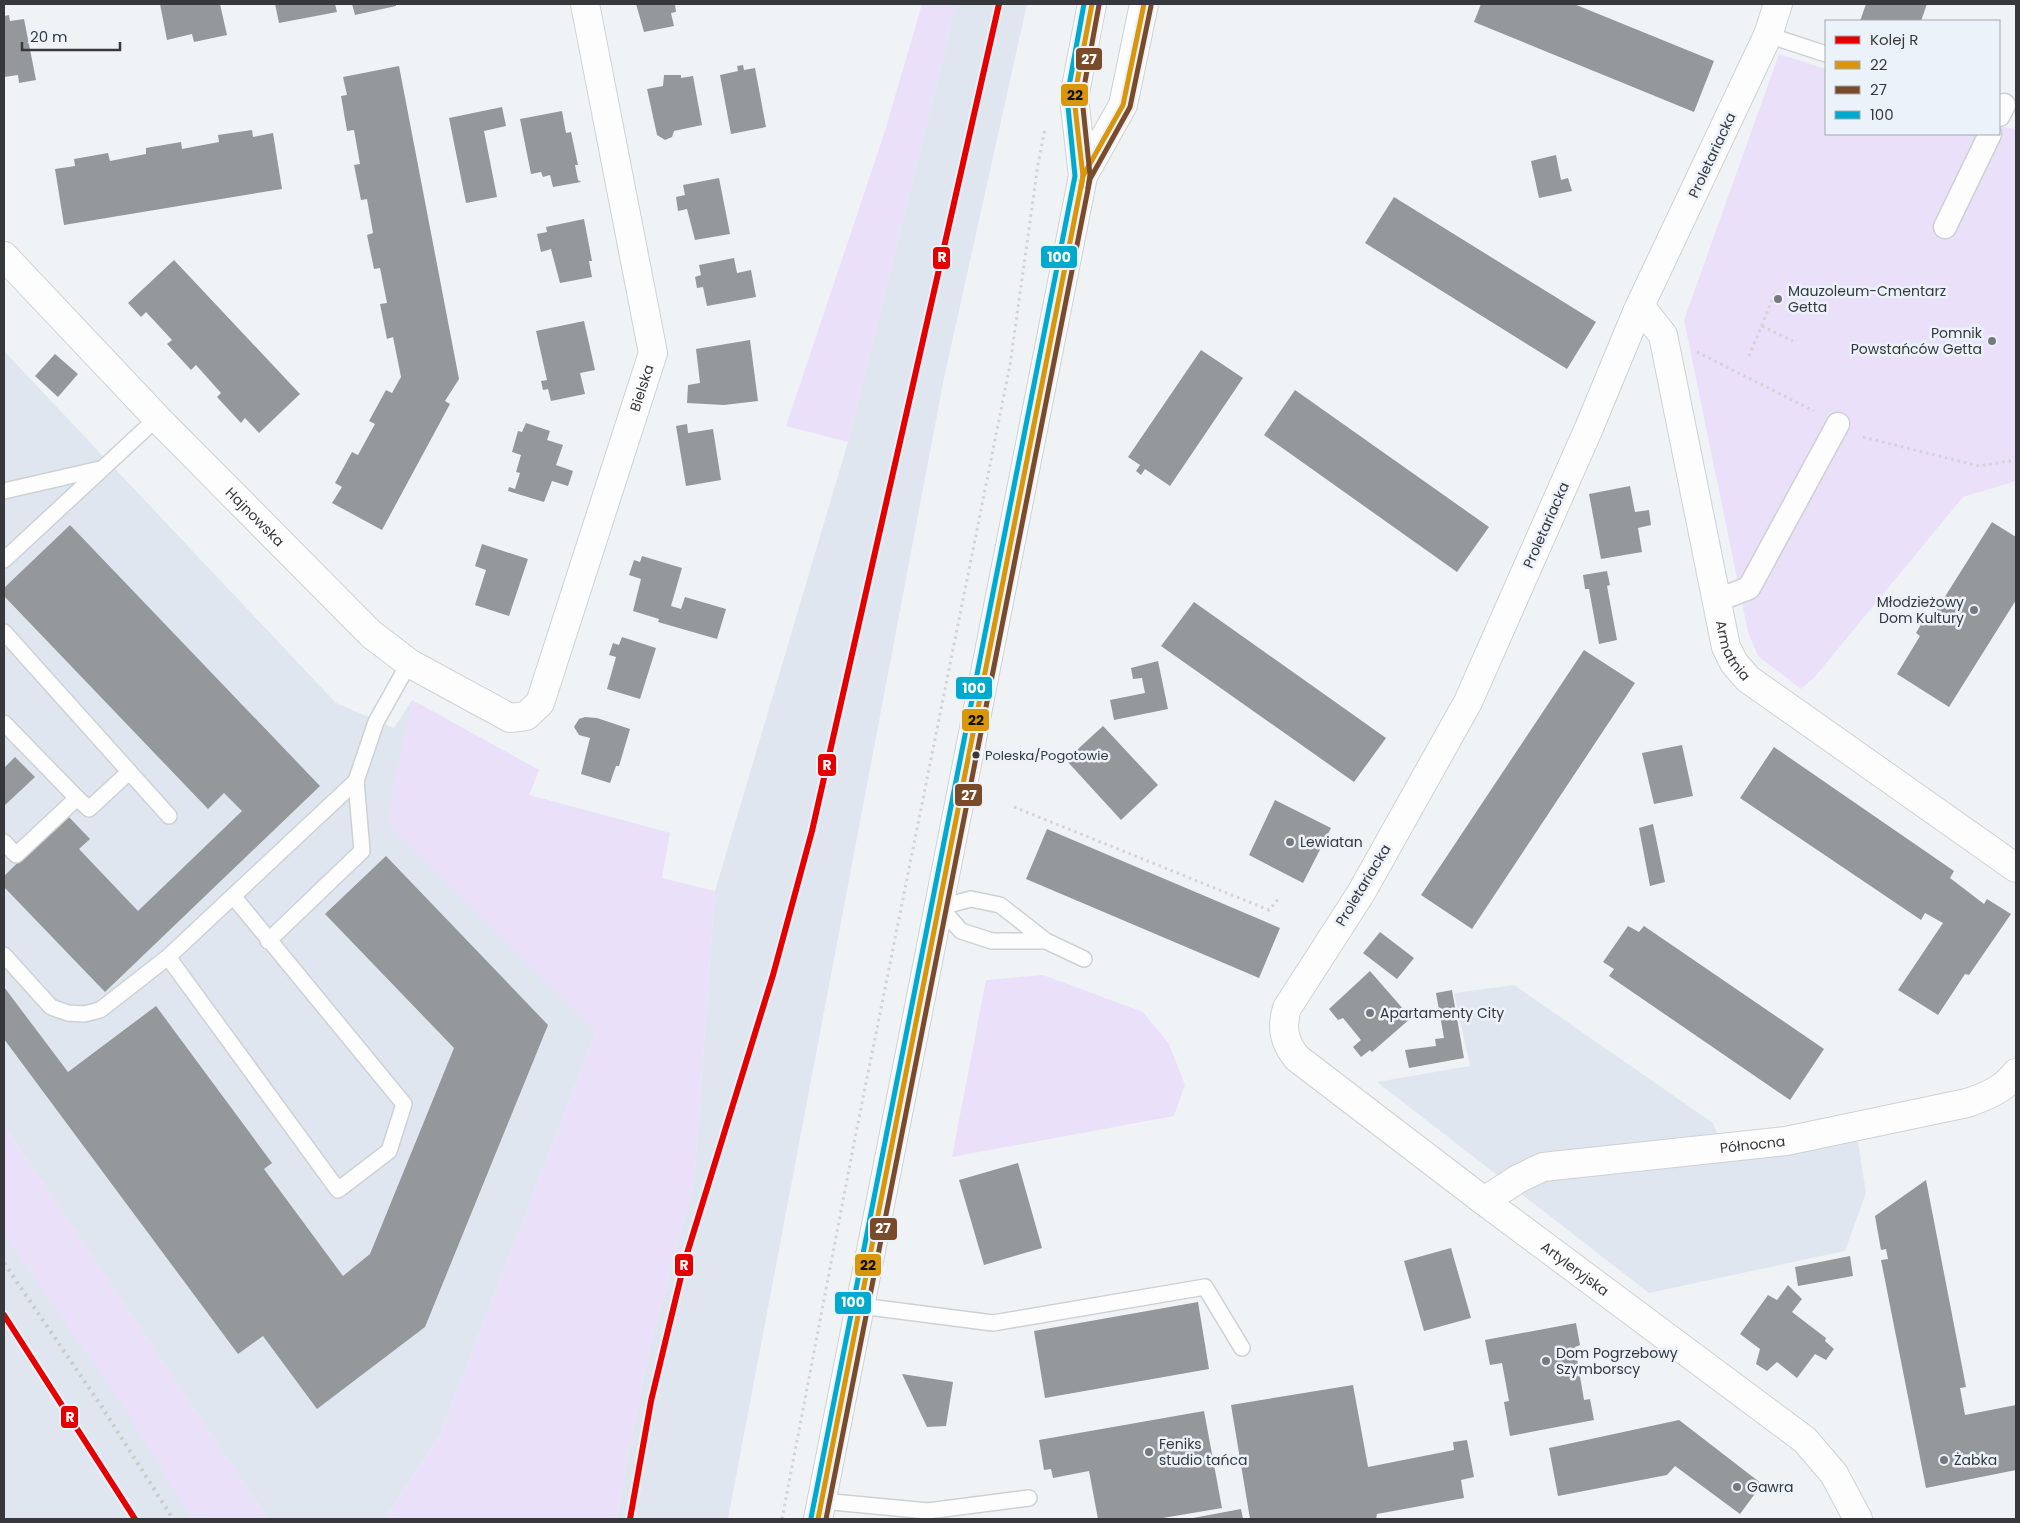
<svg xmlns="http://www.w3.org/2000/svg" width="2020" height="1523" viewBox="0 0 2020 1523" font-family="Poppins,sans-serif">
<rect width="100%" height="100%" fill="#f0f3f6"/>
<g fill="#dfe6ef">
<path d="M956,4H1027L944,378L728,1519H617L626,1464L650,1346L694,1182L715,891L848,442Z"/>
<path d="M4,351L336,703L394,728L412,700L539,770L529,795L670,833L596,1032L440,1435L385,1519H268L4,1125Z"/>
<path d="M1514,985L1713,1123L1723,1148L1858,1142L1866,1193L1845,1251L1649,1293L1377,1082L1470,1066L1454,993Z"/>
<path d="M4,1214L262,1519H4Z"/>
</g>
<g fill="#eae0fa">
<path d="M922,4H956L848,442L786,426L885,131Z"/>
<path d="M1779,54L1826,69V134H1999V126L2016,129V481L1963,497L1814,678L1801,689L1758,656L1748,632L1684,320Z"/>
<path d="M412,700L539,770L529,795L670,833L662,878L715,891L694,1182L650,1346L626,1464L617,1519H385L440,1435L596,1032L389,826L392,793Z"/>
<path d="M1043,975L1143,1012L1169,1044L1185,1085L1174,1116L952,1157L986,980Z"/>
<path d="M4,1125L268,1519H192L118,1398L4,1235Z"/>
</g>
<g fill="#95989a">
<path d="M160,4H220L227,35L194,42L192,34L167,40Z"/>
<path d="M275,4H335L337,12L279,23Z"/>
<path d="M352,4H396V6L355,15Z"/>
<path d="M636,4H675L676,12L671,13L674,26L644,32Z"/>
<path d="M1481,4H1574L1714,61L1694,112L1474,22Z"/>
<path d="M1866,4H1927L1921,21H1860Z"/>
<path d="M9,15L10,21L24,19L36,80L19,83L18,75L4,77V16Z"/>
<path d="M743,65L744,70L755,68L766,127L731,134L720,75L738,71L737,66Z"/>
<path d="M399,66L459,379L445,401L450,404L382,530L332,503L342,487L335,483L352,452L358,455L375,424L369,421L386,390L392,393L401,377L393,337L387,339L380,304L387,303L380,268L374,269L367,235L373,233L367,199L361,200L354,165L360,164L354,130L347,131L341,96L347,95L343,77Z"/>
<path d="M664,75H681V78L693,76L702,125L674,131L672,137L665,140L657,135L647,89L663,86Z"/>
<path d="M502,107L506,126L484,131L497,197L466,203L449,118Z"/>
<path d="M562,111L566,133L571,132L578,165H575L578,180L581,182L553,187L550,175L543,177L541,172L531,174L520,119Z"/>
<path d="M252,130L253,137L273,133L282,189L64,225L55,169L75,166L74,159L108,153L110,161L146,154V148L181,142L182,149L219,142L218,135Z"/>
<path d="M1556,155L1561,180L1568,178L1572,191L1539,198L1531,161Z"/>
<path d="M719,178L730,234L695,240L687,209L678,211L676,197L685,195L683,185Z"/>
<path d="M1394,197L1596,322L1567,369L1365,243Z"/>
<path d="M584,219L592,261H589L592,277L560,283L551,249L541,252L537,234L547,232L546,227Z"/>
<path d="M734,258L737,273L751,270L756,297L707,306L703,287L697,288L695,277L701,275L699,265Z"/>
<path d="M174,260L300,394L259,433L245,418L241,423L217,397L221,393L196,365L191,370L167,344L172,340L146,312L141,317L128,303Z"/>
<path d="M584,321L595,370L580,373L585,394L551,401L548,389L543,390L541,381L547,380L536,331Z"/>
<path d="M750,340L758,401L724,405L687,403L688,385L700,383L696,349Z"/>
<path d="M1201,350L1243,378L1170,486L1145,469L1141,475L1136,471L1140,465L1128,457Z"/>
<path d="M55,354L78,374L58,397L35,376Z"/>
<path d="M1295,390L1489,527L1457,572L1264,435Z"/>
<path d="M526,423L550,431L547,440L563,445L556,465L573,471L568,486L552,481L544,502L508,491L509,487L515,489L520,473L516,472L521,455L512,452L518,431L522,432Z"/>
<path d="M687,424L688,433L713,429L721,480L686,486L676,426Z"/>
<path d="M1630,486L1635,512L1649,510L1651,525L1638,528L1642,552L1601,559L1589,494Z"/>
<path d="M1992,522L2016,537V600L1949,707L1897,674L1920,636L1916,633L1924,619L1929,622Z"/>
<path d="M70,525L320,786L105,992L4,887V876L67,815L90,839L79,849L138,911L242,811L224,793L208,809L4,596V588Z"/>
<path d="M482,544L528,559L509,616L475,605L486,570L475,566Z"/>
<path d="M642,556L682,568L671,606L681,609L685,597L726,609L717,639L658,622L659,619L633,611L641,579L629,575L634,560L640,562Z"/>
<path d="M1607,571L1610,585L1607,586L1617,640L1599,644L1589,589H1585L1583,575Z"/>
<path d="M1194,602L1386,738L1354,782L1161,646Z"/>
<path d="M622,637L656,648L640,699L607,689L616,657L609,655L613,643L619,645Z"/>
<path d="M1584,650L1635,683L1472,929L1421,895Z"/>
<path d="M1158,661L1168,709L1114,720L1110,700L1145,693L1142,678L1133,679L1131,668Z"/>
<path d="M585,717L597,718L630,729L619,766H616L610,783L581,774L590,738L579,735L574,727L579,719Z"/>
<path d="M1103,726L1158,785L1121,820L1066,760Z"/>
<path d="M1682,745L1693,796L1654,804L1642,753Z"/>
<path d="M1774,747L1954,871L1950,878L1984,904L1987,899L2011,914L1969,975L1965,974L1938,1015L1898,990L1943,923L1925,913L1921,920L1740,798Z"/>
<path d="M15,757L35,777L4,806V768Z"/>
<path d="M1275,800L1331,828L1303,883L1249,855Z"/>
<path d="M1653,824L1665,882L1650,886L1639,828Z"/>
<path d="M1047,829L1280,928L1259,978L1026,879Z"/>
<path d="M386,856L548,1025L425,1327L317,1409L263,1336L238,1354L4,1039V987L68,1072L156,1006L272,1163L264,1169L343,1276L370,1254L454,1048L325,914Z"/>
<path d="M1628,926L1639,932L1644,926L1824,1049L1790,1100L1609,976L1614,969L1603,962Z"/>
<path d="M1380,932L1414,958L1397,979L1363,953Z"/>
<path d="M1370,971L1411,1018L1372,1052L1370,1050L1361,1057L1353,1047L1361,1040L1343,1018L1338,1020L1329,1009Z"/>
<path d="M1452,990L1464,1058L1409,1068L1405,1050L1436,1046L1435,1039L1444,1038L1436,993Z"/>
<path d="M1018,1163L1042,1248L984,1265L959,1180Z"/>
<path d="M1926,1180L1966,1387L1960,1388L1965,1415L2016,1405V1470L1926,1488L1881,1260L1888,1259L1886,1249L1881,1250L1875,1216Z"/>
<path d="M1451,1248L1471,1318L1424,1331L1404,1261Z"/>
<path d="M1850,1256L1853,1276L1798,1286L1795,1267Z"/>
<path d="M1788,1285L1802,1299L1792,1312L1826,1338L1825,1341L1834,1349L1826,1360L1815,1354L1797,1378L1777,1362L1767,1371L1756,1364L1760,1349L1740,1334L1768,1295L1777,1300Z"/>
<path d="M1198,1302L1209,1369L1045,1398L1034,1331Z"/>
<path d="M1576,1323L1580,1345L1575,1347L1584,1400L1590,1399L1594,1420L1510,1436L1504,1402L1509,1401L1502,1363L1490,1365L1485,1340Z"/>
<path d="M902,1374L953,1382L946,1426L927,1427Z"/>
<path d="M1353,1385L1368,1467L1454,1450L1453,1442L1467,1440L1474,1477L1461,1480L1464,1498L1377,1514L1376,1519H1250L1231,1405Z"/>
<path d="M1204,1411L1222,1508L1157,1519H1098L1089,1471L1053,1478L1051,1469L1044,1470L1039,1440Z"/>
<path d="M1679,1420L1762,1484L1740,1514L1675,1466L1667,1475L1558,1496L1549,1448Z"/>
<path d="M1241,1509L1243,1519H1193V1518Z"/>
</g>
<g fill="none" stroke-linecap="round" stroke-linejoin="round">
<defs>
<g id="service">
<path d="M1768,35L1826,54"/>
<path d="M4,491L100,469"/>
<path d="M4,560L157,418"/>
<path d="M4,632L169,816"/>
<path d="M4,723L77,798L16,855L4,842"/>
<path d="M77,798L89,809L129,772"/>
<path d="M268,941L362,851L356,781"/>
<path d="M1046,941H992L961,931L940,907L971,899L1000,905L1046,941L1084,959"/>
<path d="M4,955L51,1007L68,1013L84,1014L100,1010L168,957L356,781L376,722L409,663"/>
<path d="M168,957L338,1190L389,1151L404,1104L233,896"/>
<path d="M861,1306L993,1323L1205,1287L1242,1348"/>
<path d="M822,1501L928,1511L1029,1498"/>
</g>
<g id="pedestrian">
<path d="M1999,115L2004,105"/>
<path d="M1945,227L1990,134"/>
<path d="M1718,600L1749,588L1838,424"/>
</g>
<g id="minor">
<path id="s1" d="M1778,4L1768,35L1637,312L1589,428L1468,702L1361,893L1287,1008C1281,1028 1284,1042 1297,1058L1484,1201L1805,1440L1834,1474L1858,1519"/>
<path id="s2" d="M4,256L157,418L371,634L409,663L510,718L526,716L540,703L653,353L585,4"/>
<path id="s3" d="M1640,306L1663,335L1726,647L1734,663L1748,679L2016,868"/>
<path id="s4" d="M1484,1201L1518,1179L1543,1167L1786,1141L1967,1103C1987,1096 2003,1090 2016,1073"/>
</g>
<g id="secondary">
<path d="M1083,176L1123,105L1144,4"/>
<path d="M818,1519L1083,176L1074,98L1092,4"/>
</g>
</defs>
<use href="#service" stroke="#ced1d4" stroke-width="18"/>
<use href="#pedestrian" stroke="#ced1d4" stroke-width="25"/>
<use href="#minor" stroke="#ced1d4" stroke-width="30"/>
<use href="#secondary" stroke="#ced1d4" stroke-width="30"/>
<g stroke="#d2d3d4" stroke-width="3" stroke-dasharray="2.5 4" stroke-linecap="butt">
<path d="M1762,326L1793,341"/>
<path d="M1697,352L1814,411"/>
<path d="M1749,356L1776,291"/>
<path d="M1863,437L1979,466L2016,460"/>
<path d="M1014,807L1269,910L1280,897"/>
<path d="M782,1519L854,1143L1010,365L1038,164L1045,129"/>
</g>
<use href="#service" stroke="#fdfdfe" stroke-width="15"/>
<use href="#pedestrian" stroke="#fdfdfe" stroke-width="22"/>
<use href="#minor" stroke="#fdfdfe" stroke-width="28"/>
<use href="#secondary" stroke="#fdfdfe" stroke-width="28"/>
<path stroke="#cbcbcc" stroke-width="4" stroke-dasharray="2.5 5" stroke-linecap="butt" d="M4,1263L100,1404L173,1519"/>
<defs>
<g id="bus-1">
<path d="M1081,187L1083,176L1074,98L1092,4"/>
<path d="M818,1519L1083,176L1123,105L1144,4"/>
</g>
<g id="bus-2">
<path d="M1088,188L1090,175L1082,98L1099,5"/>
<path d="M826,1519L1090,179L1130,107L1151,6"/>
</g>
<path id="bus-3" d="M811,1518L1075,176L1067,97L1084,4"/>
</defs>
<use href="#bus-1" stroke="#ecf2fa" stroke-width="9"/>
<use href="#bus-2" stroke="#ecf2fa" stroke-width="9"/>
<use href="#bus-3" stroke="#ecf2fa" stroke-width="9"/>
<use href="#bus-1" stroke="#da9609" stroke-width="5"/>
<use href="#bus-2" stroke="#7a4b2a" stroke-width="5"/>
<use href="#bus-3" stroke="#00a9ce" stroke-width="5"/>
<defs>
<g id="rail-1">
<path d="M4,1315L135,1519"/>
<path d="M630,1519L651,1401L685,1260L773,975L812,831L999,4"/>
</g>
</defs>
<use href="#rail-1" stroke="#ecf2fa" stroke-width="10"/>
<use href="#rail-1" stroke="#e50000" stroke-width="6"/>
</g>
<g fill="#77797c" stroke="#ecf2fa" stroke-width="2">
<circle cx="1778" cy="299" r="5"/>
<circle cx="1992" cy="341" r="5"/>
<circle cx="1974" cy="610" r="5"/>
<circle cx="1290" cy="842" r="5"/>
<circle cx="1370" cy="1013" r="5"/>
<circle cx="1546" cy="1361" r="5"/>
<circle cx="1149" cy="1452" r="5"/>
<circle cx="1944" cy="1460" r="5"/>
<circle cx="1737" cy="1487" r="5"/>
</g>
<circle fill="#36383b" stroke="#ecf2fa" stroke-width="2" cx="976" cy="755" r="4.5"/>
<g text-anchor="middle" stroke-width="5" stroke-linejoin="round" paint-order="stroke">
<g font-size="13" fill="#36383b" stroke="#ecf2fa" text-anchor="start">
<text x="985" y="760">Poleska/Pogotowie</text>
</g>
<g font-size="14" fill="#36383b" stroke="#ecf2fa">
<text transform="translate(1712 155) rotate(-65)" y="5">Proletariacka</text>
<text dy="5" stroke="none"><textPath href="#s2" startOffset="1056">Bielska</textPath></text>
<text dy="5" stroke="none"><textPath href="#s2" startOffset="362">Hajnowska</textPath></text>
<text transform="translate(1546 525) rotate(-66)" y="5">Proletariacka</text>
<text dy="5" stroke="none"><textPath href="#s3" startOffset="361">Armatnia</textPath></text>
<text transform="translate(1363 885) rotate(-59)" y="5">Proletariacka</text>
<text dy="5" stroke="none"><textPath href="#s4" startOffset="279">Północna</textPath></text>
<text dy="5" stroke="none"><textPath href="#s1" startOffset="1522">Artyleryjska</textPath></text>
</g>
<g font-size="14" fill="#36383b" stroke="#ecf2fa" text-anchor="start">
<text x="1788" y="296">Mauzoleum-Cmentarz<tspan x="1788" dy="16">Getta</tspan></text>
<text x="1982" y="338" text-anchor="end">Pomnik<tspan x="1982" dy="16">Powstańców Getta</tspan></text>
<text x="1964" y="607" text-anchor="end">Młodzieżowy<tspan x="1964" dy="16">Dom Kultury</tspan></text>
<text x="1300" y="847">Lewiatan</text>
<text x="1380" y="1018">Apartamenty City</text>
<text x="1556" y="1358">Dom Pogrzebowy<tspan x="1556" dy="16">Szymborscy</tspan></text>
<text x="1159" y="1449">Feniks<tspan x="1159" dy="16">studio tańca</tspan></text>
<text x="1954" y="1465">Żabka</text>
<text x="1747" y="1492">Gawra</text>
</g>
</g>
<g stroke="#ecf2fa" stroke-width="2">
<rect x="1075" y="47" width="28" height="24" rx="5" fill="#7a4b2a"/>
<rect x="1060" y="83" width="29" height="24" rx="5" fill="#da9609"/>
<rect x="1040" y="245" width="38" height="24" rx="5" fill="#00a9ce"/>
<rect x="932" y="246" width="19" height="24" rx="5" fill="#e50000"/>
<rect x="955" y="676" width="38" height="24" rx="5" fill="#00a9ce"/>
<rect x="961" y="708" width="29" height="24" rx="5" fill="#da9609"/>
<rect x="817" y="753" width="20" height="24" rx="5" fill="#e50000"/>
<rect x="954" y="783" width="29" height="24" rx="5" fill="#7a4b2a"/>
<rect x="869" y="1217" width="29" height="24" rx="5" fill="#7a4b2a"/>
<rect x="674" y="1253" width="20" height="24" rx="5" fill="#e50000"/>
<rect x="854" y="1253" width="28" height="24" rx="5" fill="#da9609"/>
<rect x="834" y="1291" width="38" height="24" rx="5" fill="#00a9ce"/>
<rect x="60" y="1405" width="19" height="24" rx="5" fill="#e50000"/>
</g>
<g font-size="14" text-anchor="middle" font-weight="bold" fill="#fff">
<text x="1089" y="64">27</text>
<text x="1059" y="262">100</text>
<text x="942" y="262">R</text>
<text x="974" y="693">100</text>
<text x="827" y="770">R</text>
<text x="969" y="800">27</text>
<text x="883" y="1233">27</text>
<text x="684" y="1270">R</text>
<text x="853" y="1307">100</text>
<text x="70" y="1422">R</text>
</g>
<g font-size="14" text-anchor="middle" font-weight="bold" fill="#111">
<text x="1075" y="100">22</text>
<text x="976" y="725">22</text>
<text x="868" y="1270">22</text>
</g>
<rect width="2020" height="1523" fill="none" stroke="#36383b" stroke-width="10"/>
<rect x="1825" y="20" width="175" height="115" fill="#ecf2fa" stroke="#a3a8ae"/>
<rect x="1835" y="36" width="25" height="8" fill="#e50000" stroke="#a3a8ae"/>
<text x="1870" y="45" font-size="15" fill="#36383b">Kolej R</text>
<rect x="1835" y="61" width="25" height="8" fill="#da9609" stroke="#a3a8ae"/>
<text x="1870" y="70" font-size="15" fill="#36383b">22</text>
<rect x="1835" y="86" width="25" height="8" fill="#7a4b2a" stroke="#a3a8ae"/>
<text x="1870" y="95" font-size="15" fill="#36383b">27</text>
<rect x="1835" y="111" width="25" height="8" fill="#00a9ce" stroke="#a3a8ae"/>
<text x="1870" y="120" font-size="15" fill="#36383b">100</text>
<path d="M22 42v8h98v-8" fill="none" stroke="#36383b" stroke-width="2.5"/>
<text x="30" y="42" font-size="15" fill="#36383b" stroke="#ecf2fa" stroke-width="4" paint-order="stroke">20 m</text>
</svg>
